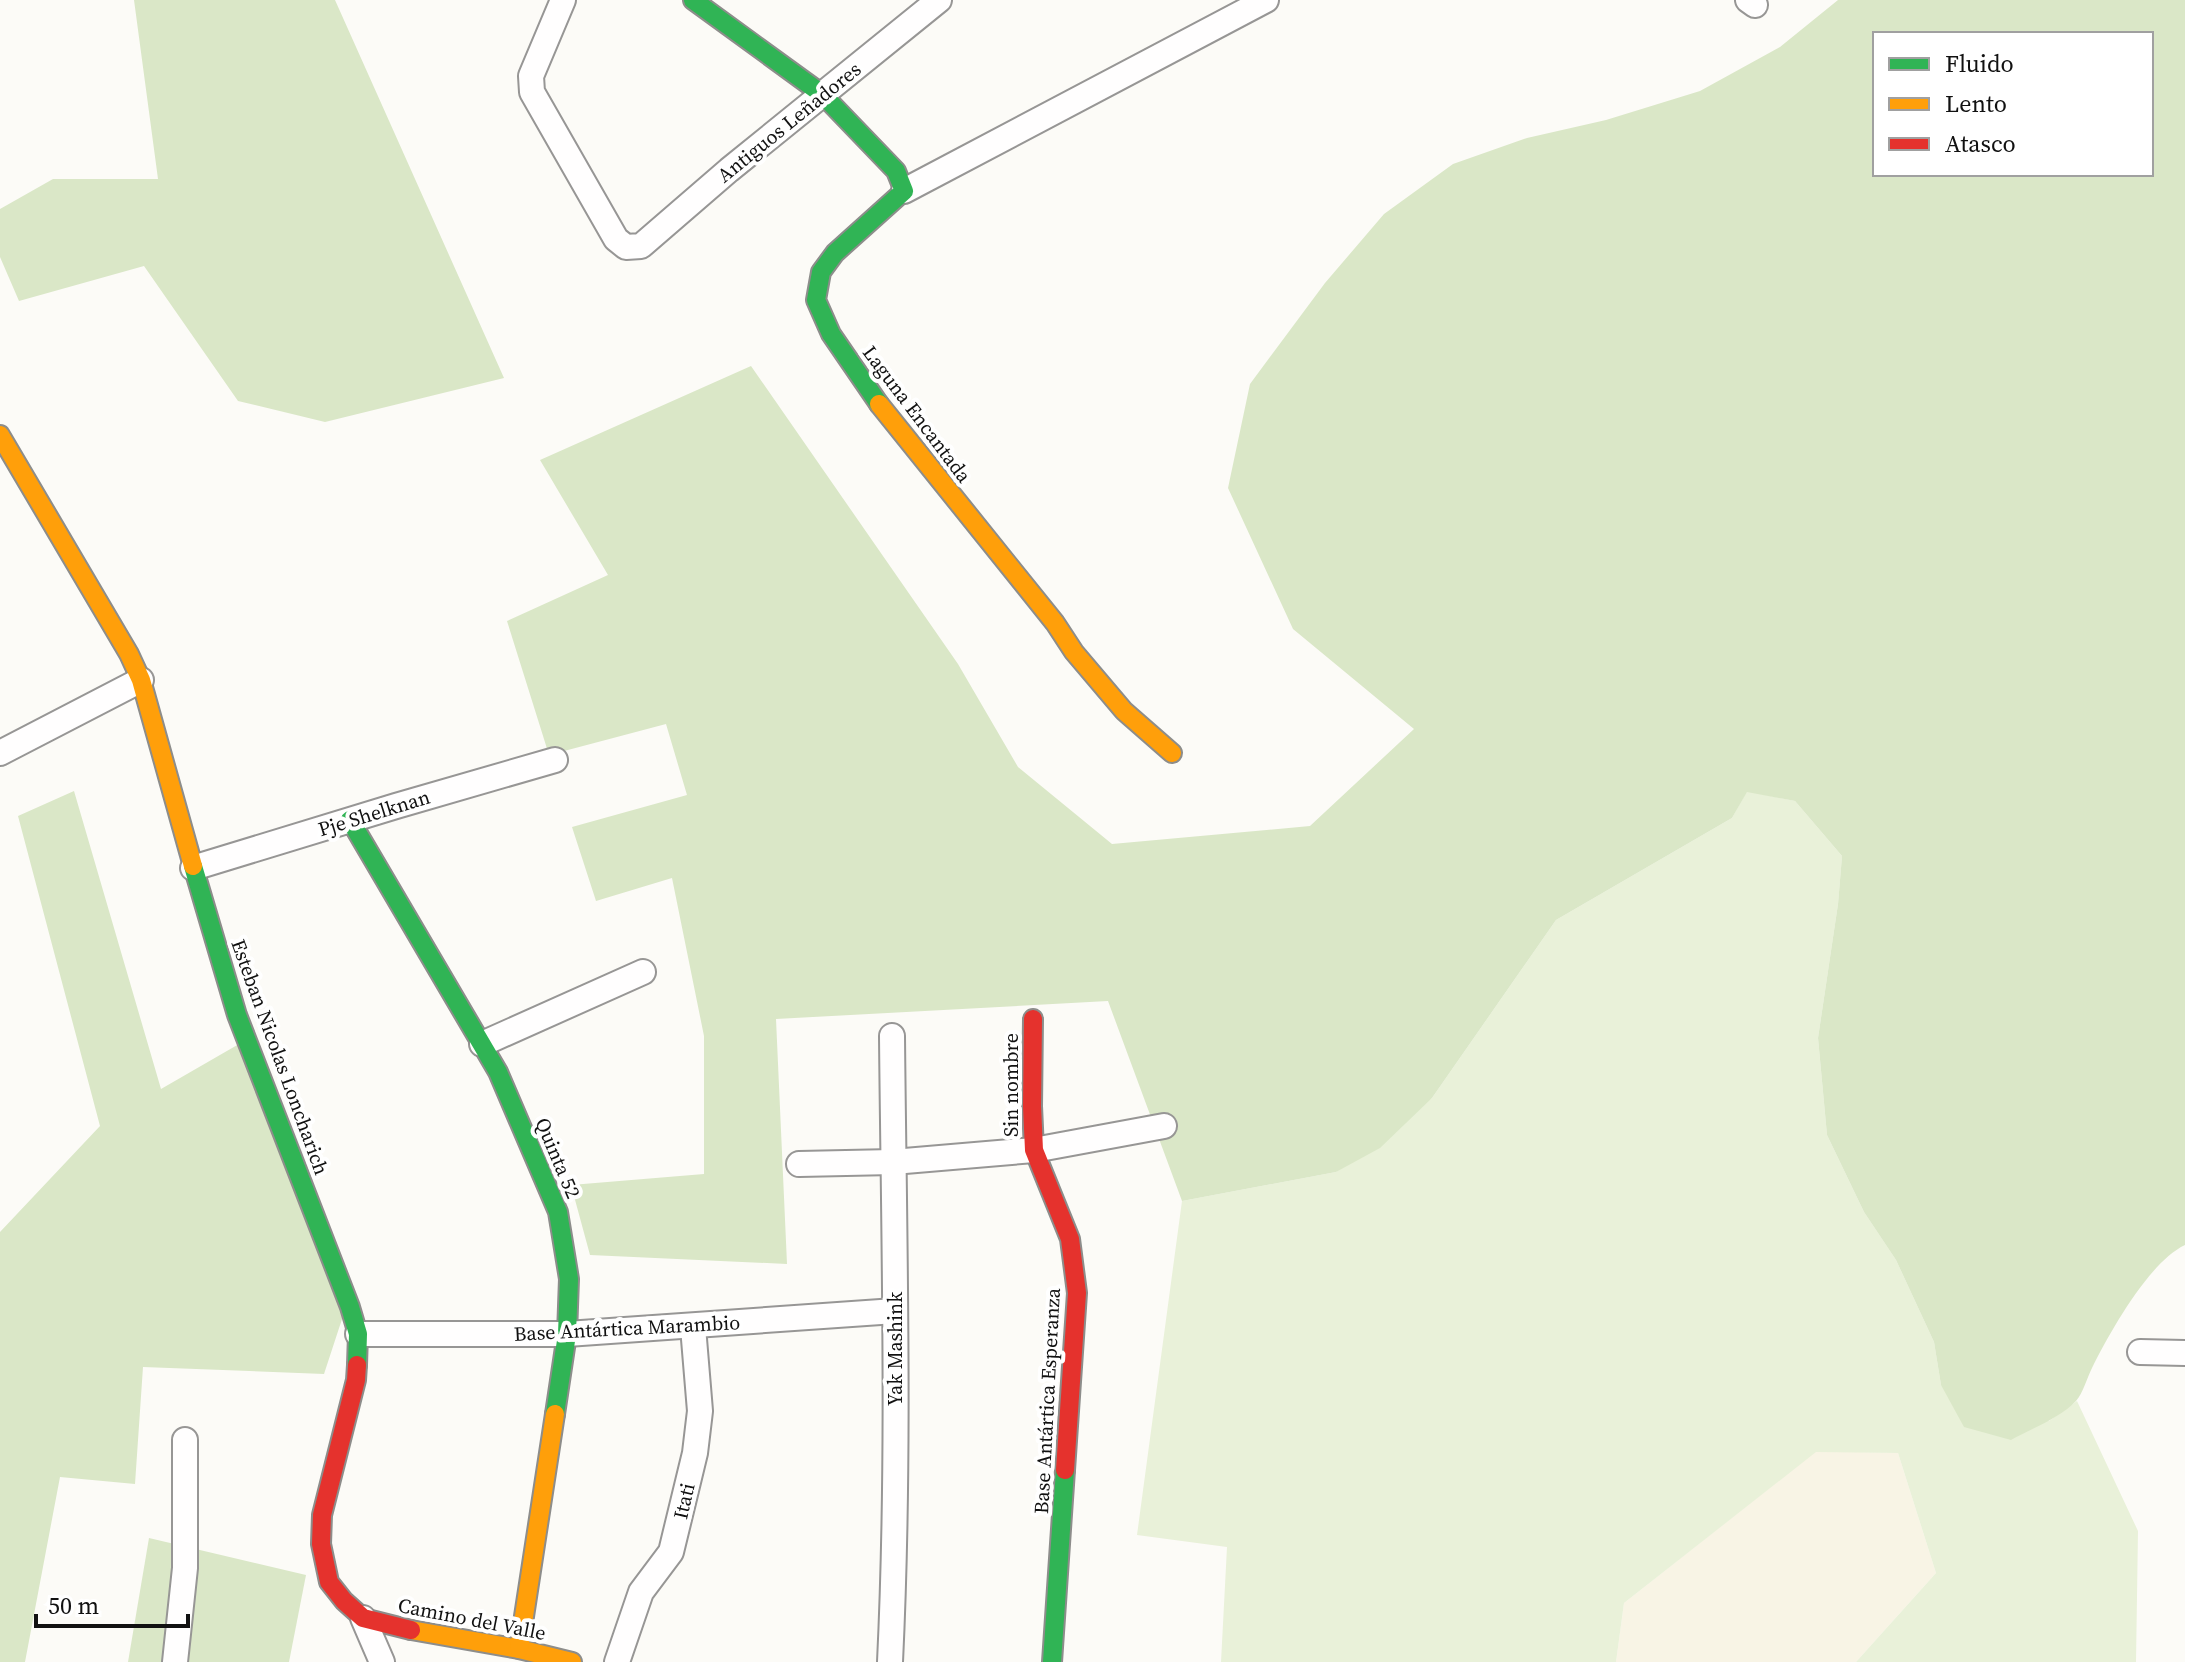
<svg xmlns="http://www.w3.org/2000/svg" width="2185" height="1662" viewBox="0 0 2185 1662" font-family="'Source Serif 4',serif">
<rect width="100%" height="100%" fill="#fcfbf7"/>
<path fill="#f8f4e5" d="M1816,1451L1898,1453L1936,1573L1856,1662H1616L1624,1603Z"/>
<path fill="#e9f1d9" d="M1747,791L1795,801L1842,856L1838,904L1818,1038L1827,1135L1864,1212L1896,1260L1934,1342L1941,1385L2049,1421L2077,1401L2138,1531L2136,1662H1856L1936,1573L1898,1453L1816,1452L1624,1603L1616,1662H1221L1227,1547L1137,1535L1182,1201L1336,1172L1432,1098L1556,920L1732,818Z"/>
<g fill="#dae7c7" fill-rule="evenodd">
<path d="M134,0H335L504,378L325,422L238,401L144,266L19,301L0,257V209L53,179H158Z"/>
<path d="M1838,0H2185V1245C2149,1262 2110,1332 2092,1368C2087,1378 2083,1393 2076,1401C2060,1418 2031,1429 2011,1440L1964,1427L1941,1385L1934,1342L1896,1260L1864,1212L1827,1135L1818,1038L1838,904L1842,856L1795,801L1747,792L1732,818L1556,920L1432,1098L1380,1148L1336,1172L1182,1201L1108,1001L776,1019L787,1264L590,1255L571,1185L704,1174V1036L672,878L596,901L572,827L687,795L666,724L549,755L507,621L608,575L540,460L751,366L958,664L1018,767L1112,844L1310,826L1414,729L1293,629L1228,488L1250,384L1325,283L1384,214L1453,164L1527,138L1606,120L1700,91L1780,47ZM1875,34H2151V174H1875Z"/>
<path d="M74,791L161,1089L239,1044L343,1316L324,1374L143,1367L135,1484L60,1477L25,1662H0V1232L100,1126L18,816Z"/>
<path d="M149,1538L306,1575L289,1662H128Z"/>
</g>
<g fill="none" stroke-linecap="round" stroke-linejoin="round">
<defs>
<g id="street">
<path d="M563,0L531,76L532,92L616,239L626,247L641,246L729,170L939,0"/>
<path d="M1748,0L1755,5"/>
<path d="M904,191L1266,0"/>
<path d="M0,753L141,680"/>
<path d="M193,868L396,806L555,760"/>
<path d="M482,1044L643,972"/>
<path d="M799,1164L893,1162L1034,1150L1164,1126"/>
<path d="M358,1334H567L895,1311"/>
<path d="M2140,1352L2185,1353"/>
<path d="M363,1618L382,1662"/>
<path d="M175,1662L185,1568V1440"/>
<path d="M617,1662L641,1592L671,1552L695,1453L700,1411L693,1327"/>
<path d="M890,1662C900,1454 894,1244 892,1036"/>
</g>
<g id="fast">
<path d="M693,0L822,94L896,171L904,191L835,253L821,272L816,300L831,334L879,404"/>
<path d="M350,820L498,1072L558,1212L569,1279L567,1334L555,1414"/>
<path d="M193,866L237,1015L350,1307L358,1334L357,1365"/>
<path d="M1052,1662L1065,1470"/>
</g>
<g id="slow">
<path d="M879,404L1055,623L1074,652L1124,711L1172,753"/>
<path d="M0,435L129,654L141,680L193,866"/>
<path d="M411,1630L519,1649L572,1662"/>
<path d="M519,1649L555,1414"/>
</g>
<g id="jam">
<path d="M1033,1019L1032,1106L1034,1150L1070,1239L1077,1293L1065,1470"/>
<path d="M357,1365L356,1380L322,1515L321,1544L329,1582L344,1601L363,1618L411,1630"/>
</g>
</defs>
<use href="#street" stroke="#979695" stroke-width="28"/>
<use href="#fast" stroke="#8d8d8b" stroke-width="22"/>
<use href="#slow" stroke="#8d8d8b" stroke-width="22"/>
<use href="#jam" stroke="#8d8d8b" stroke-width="22"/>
<use href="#street" stroke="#fffefe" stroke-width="24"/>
<use href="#fast" stroke="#30b455" stroke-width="18"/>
<use href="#slow" stroke="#ff9f0a" stroke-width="18"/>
<use href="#jam" stroke="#e5322d" stroke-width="18"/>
</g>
<g text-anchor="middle" stroke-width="8" stroke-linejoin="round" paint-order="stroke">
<g font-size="20" fill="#111" stroke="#fff">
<text transform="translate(789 122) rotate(-39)" y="7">Antiguos Leñadores</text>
<text transform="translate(917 414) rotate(53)" y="7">Laguna Encantada</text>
<text transform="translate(374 813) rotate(-17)" y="7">Pje Shelknan</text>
<text transform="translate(280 1057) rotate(70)" y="7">Esteban Nicolas Loncharich</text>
<text transform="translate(1011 1085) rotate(-90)" y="7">Sin nombre</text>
<text transform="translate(558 1158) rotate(67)" y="7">Quinta 52</text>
<text transform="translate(627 1328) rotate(-3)" y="7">Base Antártica Marambio</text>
<text transform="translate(895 1349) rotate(-90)" y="7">Yak Mashink</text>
<text transform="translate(1047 1401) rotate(-87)" y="7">Base Antártica Esperanza</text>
<text transform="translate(684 1501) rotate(-77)" y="7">Itati</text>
<text transform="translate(472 1619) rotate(11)" y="7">Camino del Valle</text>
</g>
</g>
<rect x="1873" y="32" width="280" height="144" fill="#ffffff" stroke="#a0a0a0" stroke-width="2"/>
<rect x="1889" y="58" width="40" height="12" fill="#30b455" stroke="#a0a0a0" stroke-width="2"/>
<text x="1945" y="72" font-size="24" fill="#111111">Fluido</text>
<rect x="1889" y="98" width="40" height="12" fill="#ff9f0a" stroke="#a0a0a0" stroke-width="2"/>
<text x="1945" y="112" font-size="24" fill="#111111">Lento</text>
<rect x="1889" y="138" width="40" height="12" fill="#e5322d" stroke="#a0a0a0" stroke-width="2"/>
<text x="1945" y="152" font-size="24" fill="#111111">Atasco</text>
<path d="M36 1614v12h152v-12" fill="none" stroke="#111111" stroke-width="4"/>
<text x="48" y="1614" font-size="24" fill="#111111" stroke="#ffffff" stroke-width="6" paint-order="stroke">50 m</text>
</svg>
